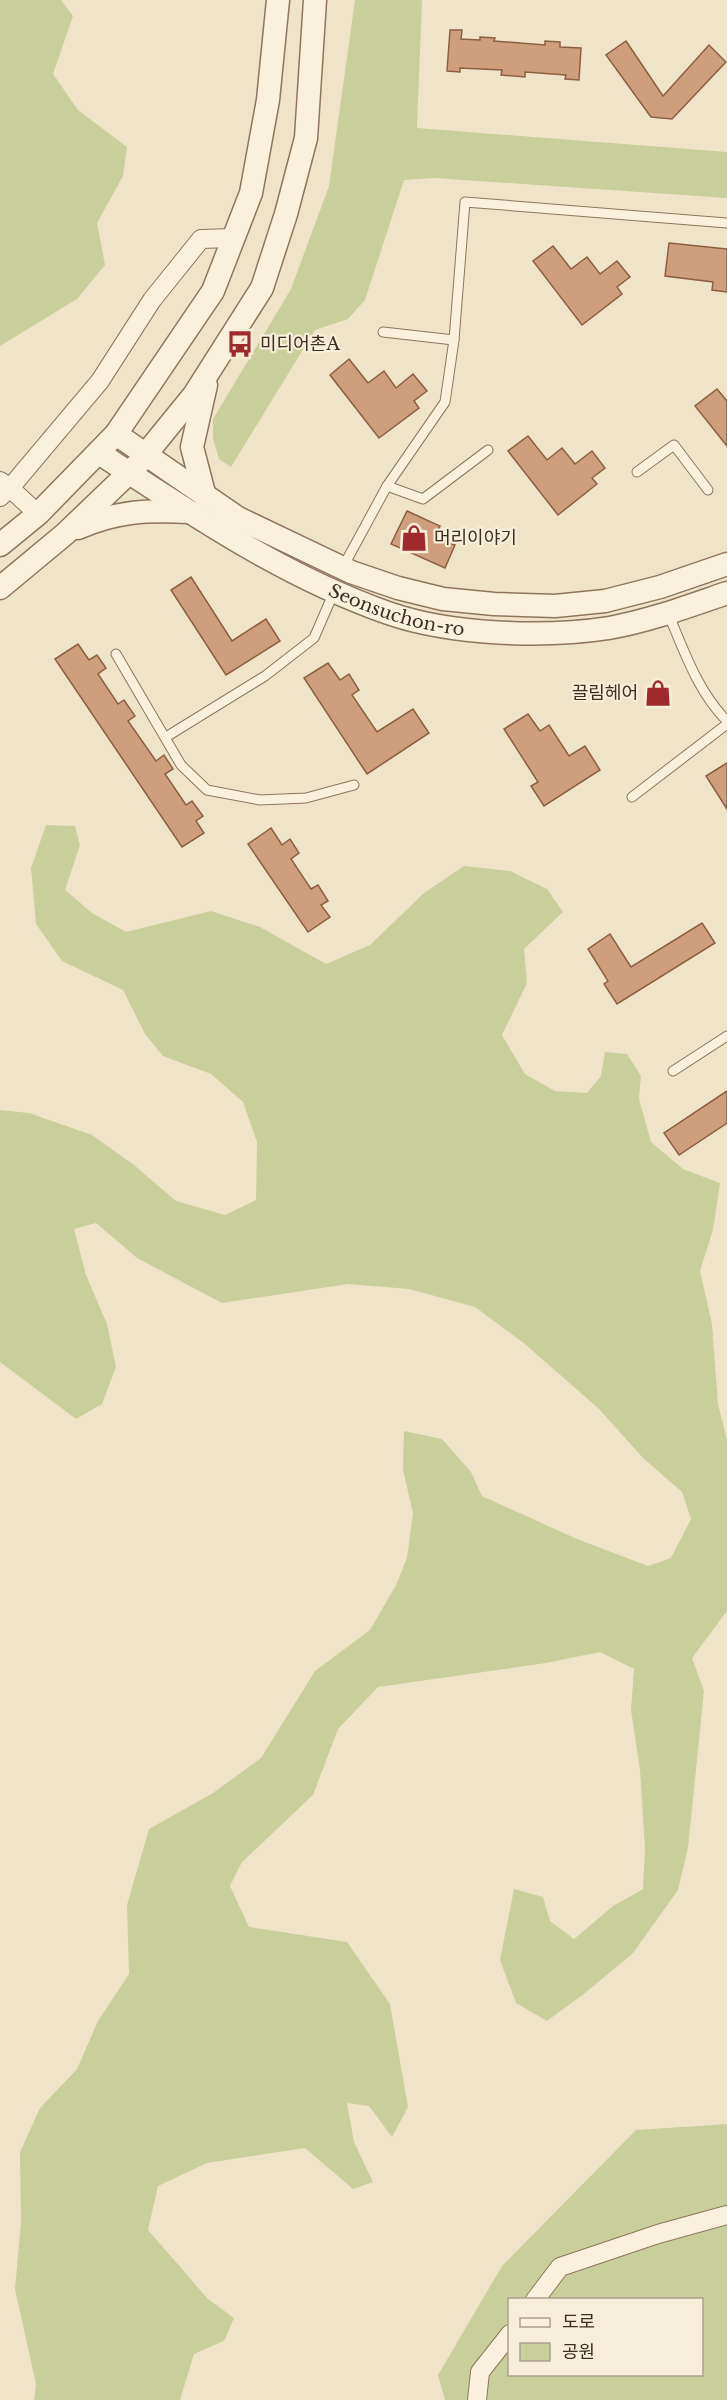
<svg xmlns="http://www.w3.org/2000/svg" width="727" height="2400" viewBox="0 0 727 2400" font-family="'Libre Baskerville','Noto Sans KR',serif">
<rect width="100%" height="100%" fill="#f0e4c8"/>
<g fill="#c9cf9b" fill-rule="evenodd">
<path d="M0,0H61L73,16L53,74L78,110L127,147L123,176L97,223L105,265L77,299L0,346Z"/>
<path d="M355,0H422L417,128L727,152V198L434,178L404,180L365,300L348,319L315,330L231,467L219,459L213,439V419L291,289L329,186Z"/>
<path d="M46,825L75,826L80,845L65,890L92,913L126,932L211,911L260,927L326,964L370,945L424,893L464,866L510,871L547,889L563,912L524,949L527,983L502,1035L525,1074L555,1091L587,1093L601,1076L605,1052L627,1054L641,1076L639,1099L651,1142L683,1169L720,1183L713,1230L700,1271L712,1324L718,1404L727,1440V1611L692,1658L704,1691L688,1848L678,1890L633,1953L585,1993L547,2021L516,2003L500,1960L514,1889L543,1897L550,1921L574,1939L613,1906L643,1889L645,1848L640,1770L631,1710L634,1669L600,1652L546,1663L378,1687L338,1729L313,1795L242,1862L230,1886L249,1927L347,1942L390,2004L408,2107L392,2137L369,2106L347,2103L354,2142L373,2182L353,2189L305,2148L207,2163L158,2186L148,2230L208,2299L234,2318L224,2341L194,2354L180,2400H34L36,2384L15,2289L21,2222L20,2152L40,2108L77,2069L98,2021L129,1974L127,1905L149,1829L213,1793L261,1758L315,1671L370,1630L396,1585L407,1558L413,1513L403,1470L404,1431L442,1439L471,1472L482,1496L577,1539L648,1566L671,1558L691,1519L682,1492L643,1458L599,1409L525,1344L475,1307L409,1289L348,1284L222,1303L137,1258L96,1223L74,1229L86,1275L107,1324L116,1367L102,1404L76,1419L0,1362V1110L29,1113L92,1135L134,1165L176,1201L225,1215L256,1200L257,1142L243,1102L211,1074L163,1056L145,1034L123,990L62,961L36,924L31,868Z"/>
<path d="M727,2124V2400H445L438,2375L502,2266L636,2130ZM510,2300H702V2374H510Z"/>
</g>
<g fill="#cf9f7d" stroke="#8d5f41" stroke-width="1.5">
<path d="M450,30H462L461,39L480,40V37L495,38L494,41L545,45V41L560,42V47L581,48L579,80L565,79L566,75L525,72V77L501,75L502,70L460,68V72L447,71Z"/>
<path d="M626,41L663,96L709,45L726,62L672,119L651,117L606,55Z"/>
<path d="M669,243L727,249V292L712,290L713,282L665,276Z"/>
<path d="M553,246L571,269L587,257L600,274L617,261L630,277L617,287L622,294L582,325L533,261Z"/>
<path d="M349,359L368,383L384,371L396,388L413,374L427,391L414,401L419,408L379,438L330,375Z"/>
<path d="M717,389L727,401V446L695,406Z"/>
<path d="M528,436L547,460L562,448L575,464L592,451L605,468L592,478L597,484L558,515L508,451Z"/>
<path d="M407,511L440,526L435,537L455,545L445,568L391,544Z"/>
<path d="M191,577L232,641L266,619L280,641L226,675L171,590Z"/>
<path d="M78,644L89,660L97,655L106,668L98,674L118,704L124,700L135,716L128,721L156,761L164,755L173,769L165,774L186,805L192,801L203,816L196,821L204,833L182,847L55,659Z"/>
<path d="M328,663L340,680L349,674L359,690L352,695L377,732L413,709L429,733L367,774L304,678Z"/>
<path d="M528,714L540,731L549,725L569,756L585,746L600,770L544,806L531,786L538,782L504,729Z"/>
<path d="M727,763V809L706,776Z"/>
<path d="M271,828L282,845L290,839L299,853L291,859L311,889L318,885L328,901L321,905L330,917L308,932L248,844Z"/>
<path d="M702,923L715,943L617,1004L604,984L608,981L588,949L610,934L631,967Z"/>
<path d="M727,1091V1123L679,1155L664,1133Z"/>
</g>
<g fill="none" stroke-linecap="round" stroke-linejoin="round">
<defs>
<g id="service">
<path d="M383,332L454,340"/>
<path d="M637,472L674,445L708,490"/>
<path d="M387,486L423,499L488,450"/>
<path d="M343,567L387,486L445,402L454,340L465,202L727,223"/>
<path d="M668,613C684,651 698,692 727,721"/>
<path d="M116,654L181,765L207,790L260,800L306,798L354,785"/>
<path d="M166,737L265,676L314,638L334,592"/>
<path d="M632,797L727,724"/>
<path d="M673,1071L727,1036"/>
</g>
<g id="minor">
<path d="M0,481L10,488L100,381L152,300L201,239L233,238"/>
<path d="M0,497L10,488L38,514"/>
<path d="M535,2300L560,2267L658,2234L727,2215"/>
<path d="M477,2400L480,2372L510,2334"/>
</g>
<g id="tertiary">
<path d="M116,434L238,518L351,572L398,588L443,599L494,604L555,606L605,601L660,587L727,564"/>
<path id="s1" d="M99,453C192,514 283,576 388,613C451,635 544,638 609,628C649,621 689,606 727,593"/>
<path d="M205,497L192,447L206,385"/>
<path d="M78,528C117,511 147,510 189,512"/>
<path d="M0,545L38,514L116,434L213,291L251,193L268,100L278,0"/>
<path d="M0,588L65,534L137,465L194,395L262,288L286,214L306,138L315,0"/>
</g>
</defs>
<use href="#service" stroke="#8d765c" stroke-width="11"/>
<use href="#minor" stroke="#8d765c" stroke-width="20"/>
<use href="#tertiary" stroke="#8d765c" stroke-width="25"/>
<use href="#service" stroke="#faf1dc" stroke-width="9"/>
<use href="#minor" stroke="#faf1dc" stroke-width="18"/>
<use href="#tertiary" stroke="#faf1dc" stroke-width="22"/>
</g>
<defs>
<symbol id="bus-bare" viewBox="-9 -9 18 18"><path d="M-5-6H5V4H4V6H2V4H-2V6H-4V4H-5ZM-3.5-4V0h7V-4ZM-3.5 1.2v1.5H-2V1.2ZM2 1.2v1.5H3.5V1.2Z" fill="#9e2a2b" stroke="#f7eed8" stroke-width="2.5" paint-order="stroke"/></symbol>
<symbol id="shop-bare" viewBox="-9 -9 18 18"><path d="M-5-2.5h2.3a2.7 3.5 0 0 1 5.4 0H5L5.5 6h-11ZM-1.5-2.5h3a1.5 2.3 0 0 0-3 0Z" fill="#9e2a2b" stroke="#f7eed8" stroke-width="2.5" paint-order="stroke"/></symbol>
</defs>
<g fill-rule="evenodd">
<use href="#bus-bare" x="221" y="325" width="38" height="38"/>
<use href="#shop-bare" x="395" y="519" width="38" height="38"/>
<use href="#shop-bare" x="639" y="674" width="38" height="38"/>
</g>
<g text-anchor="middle" stroke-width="4.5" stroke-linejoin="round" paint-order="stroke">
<g font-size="18" fill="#3d2e20" stroke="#f7eed8" text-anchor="start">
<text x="260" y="350">미디어촌A</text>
<text x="434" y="544">머리이야기</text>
<text x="638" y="699" text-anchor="end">끌림헤어</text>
</g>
<g font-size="18" fill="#3d2e20" stroke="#f7eed8">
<text dy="6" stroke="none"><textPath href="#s1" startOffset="339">Seonsuchon-ro</textPath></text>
</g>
</g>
<rect x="508" y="2298" width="195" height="78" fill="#f7eed8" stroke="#ada18e" stroke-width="1.5"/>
<rect x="520" y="2318" width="30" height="9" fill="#faf1dc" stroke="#ada18e" stroke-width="1.5"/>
<text x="562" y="2328" font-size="18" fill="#3d2e20">도로</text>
<rect x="520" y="2343" width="30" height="18" fill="#c9cf9b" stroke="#ada18e" stroke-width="1.5"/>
<text x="562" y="2358" font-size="18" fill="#3d2e20">공원</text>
</svg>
